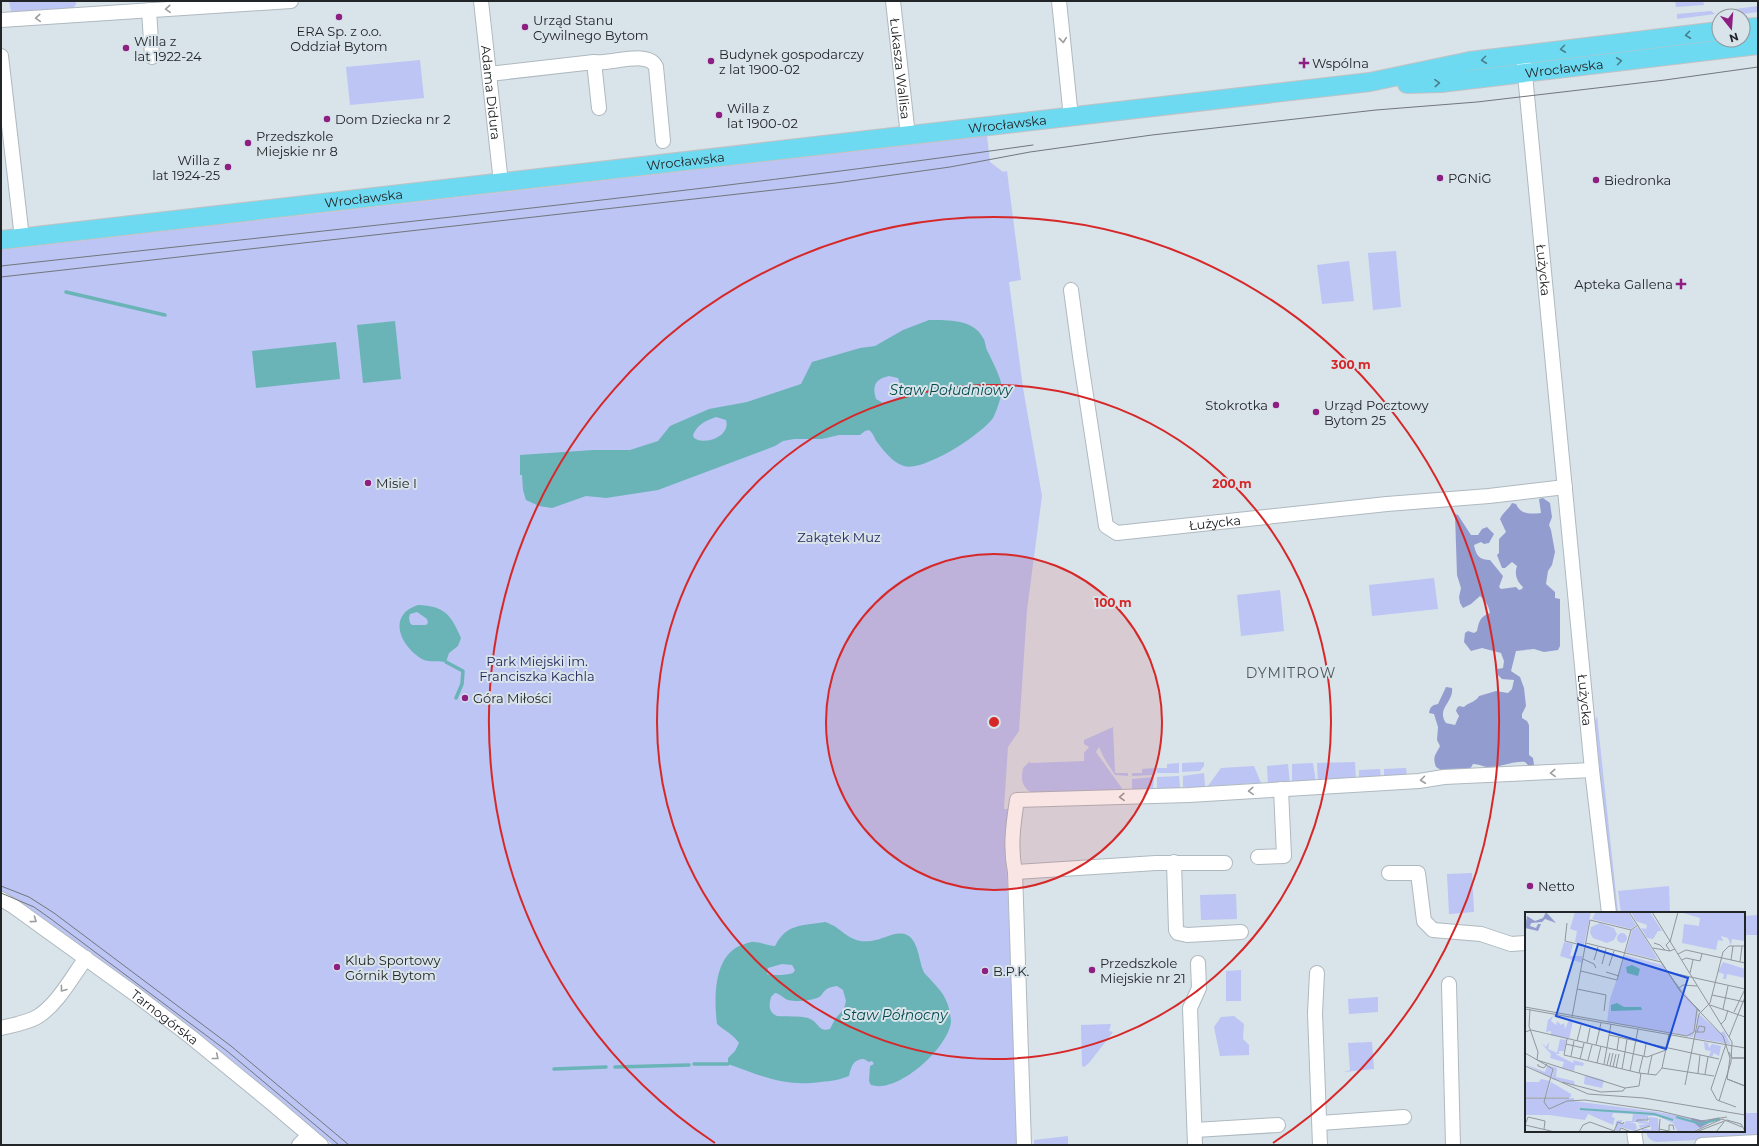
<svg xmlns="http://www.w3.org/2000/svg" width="1759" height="1146" viewBox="0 0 1759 1146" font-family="Montserrat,sans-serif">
<rect width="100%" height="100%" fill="#d9e3ea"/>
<g fill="#bcc5f3">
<path d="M9,1H76V4L73,9L13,12L11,11Z"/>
<path d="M1675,1H1703L1704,5L1676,7Z"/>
<path d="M1758,6V12L1727,16V10Z"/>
<path d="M1711,11L1715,14L1677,19V14Z"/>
<path d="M420,60L424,98L350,105L346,67Z"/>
<path d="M987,136L990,162L1003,172L1007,171L1021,280L1009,282L1023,388L1042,496L1027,610L1019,731L1008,747L1004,809H1010L1006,855L1019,1145H333L187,1024L34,912L1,896V250Z"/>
<path d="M1396,251L1401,307L1373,310L1368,253Z"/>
<path d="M1349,261L1354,301L1322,304L1317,265Z"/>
<path d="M1434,578L1438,609L1372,616L1369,585Z"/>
<path d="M1280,590L1284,631L1241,636L1237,595Z"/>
<path d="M1597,716L1618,913H1615L1614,911L1595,721Z"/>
<path d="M1113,727L1115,773H1128V776L1115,775L1104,758L1099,747L1096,752L1124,791L1032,793C1021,786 1021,779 1023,768L1030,761V763L1084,761V753L1089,747L1084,744V740Z"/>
<path d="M1204,762V766L1200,771L1182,772V763Z"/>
<path d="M1355,762L1356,780L1318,783L1317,763Z"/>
<path d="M1179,763V773H1157L1156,768H1167V764Z"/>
<path d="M1313,763L1316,782L1292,784V764Z"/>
<path d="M1288,764L1290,784L1268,785L1267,766Z"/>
<path d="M1254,766L1261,783L1208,786L1221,768Z"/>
<path d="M1154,768L1153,775L1132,776V773H1142V769Z"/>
<path d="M1406,768L1407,777L1384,778V769Z"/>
<path d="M1380,769L1381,778L1359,780V770Z"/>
<path d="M1204,773L1205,786L1204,787H1183V776Z"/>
<path d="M1179,776L1180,788H1157V777Z"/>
<path d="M1154,777L1153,789L1132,790V779Z"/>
<path d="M1472,873L1474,912L1449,914L1447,874Z"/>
<path d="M1669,886L1670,913H1621L1618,891Z"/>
<path d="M1236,894L1237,919L1201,920L1200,895Z"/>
<path d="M1758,915V935H1744V916Z"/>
<path d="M1241,970V1001H1226V971Z"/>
<path d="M1378,997V1012L1349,1014L1348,999Z"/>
<path d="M1234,1016L1244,1024L1243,1039L1249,1045V1055L1220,1056L1214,1027L1221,1017Z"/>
<path d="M1111,1024L1109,1031L1113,1032L1089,1063L1084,1067L1082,1066L1081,1025Z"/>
<path d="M1372,1042L1374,1069L1344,1072L1350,1070L1348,1043Z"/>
<path d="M1744,1113H1758V1137L1656,1142C1650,1140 1647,1138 1646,1131H1744Z"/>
<path d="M1068,1136V1145H1034V1140Z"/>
</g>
<path fill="#939cce" d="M1543,498L1550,503L1552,517L1549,525L1551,530L1555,552L1552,565L1548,571L1546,584L1555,592V598L1560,599V646L1558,650L1544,652L1534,649L1516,651L1511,671L1520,677L1524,688L1526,706L1522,714V718L1527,721L1529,725V755L1533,758L1534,765H1528L1525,762C1513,761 1504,766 1492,767C1485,768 1480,764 1473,764L1470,769L1441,770L1436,767C1432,756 1436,755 1440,746L1437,740L1438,727L1434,714L1429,713C1430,707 1432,705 1438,704L1446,687L1452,688C1454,702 1436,708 1446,723L1455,725L1459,716L1456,711L1457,708L1459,706L1464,707C1469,702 1476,702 1479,696L1496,691L1508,693L1512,689L1514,680L1502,679L1498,675L1497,669L1503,668L1504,661L1501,653L1482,648L1471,651L1464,642L1465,633L1468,631L1474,633L1477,631C1479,621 1480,617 1490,613C1489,606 1485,600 1480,596L1471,604L1463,608L1460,603L1459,597L1461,588L1457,575L1455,514L1458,515L1471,535H1478L1482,529L1487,527L1494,534L1489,543L1484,544L1481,542L1474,545C1476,555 1479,560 1490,560L1503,576L1499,587L1501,589L1516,587L1519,590L1522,589L1523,587C1517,582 1514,574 1517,566L1512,562L1505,568H1502L1497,555L1499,553V539L1506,532L1500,519C1503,512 1509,509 1512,503L1516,504C1521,515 1530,514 1541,513L1539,499Z"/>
<g fill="#6ab4b8" fill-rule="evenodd">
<path d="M929,320C947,320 974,319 983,338C986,342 985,348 988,352C992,361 1002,379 1002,389C1002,395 996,413 993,418C982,434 924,472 904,466C893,463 884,451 877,442C874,438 874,434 869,430L865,431L860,435H839L822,439H794L783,441L775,446L658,490L606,498L586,496L552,508L539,506L526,500L523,490L522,475H520V455L593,450H630L658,441L670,426L709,409L747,402L801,384L812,362L860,348L875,346L903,330ZM889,376L898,378L902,390L899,398L883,403L876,399C872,386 875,379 889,376ZM716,417L726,420C731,436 706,446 694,438L693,435C698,424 705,421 716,417Z"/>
<path d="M395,321L401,379L363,383L357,325Z"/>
<path d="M336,342L340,379L256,388L252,351Z"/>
<path d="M418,605C445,606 451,615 461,638L458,646L449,653L446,662C440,661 428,662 424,660C401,648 386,615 418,605ZM417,612L427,619L428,623L426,625H412L410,623L409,618L410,614Z"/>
<path d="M825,922C844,928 848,944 871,941C883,940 895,930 907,935C918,940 919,960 923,970C924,974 928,976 930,979C941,991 947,997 950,1013C950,1015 951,1019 951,1022C948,1048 898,1094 871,1085L869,1081L870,1066L874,1064L872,1061L869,1062L864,1059C853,1059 851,1067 849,1076C839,1080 831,1081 821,1082C784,1087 762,1076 728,1064V1058L735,1051L739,1043C733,1034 725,1031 717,1024C714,999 713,955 742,945C746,944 751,941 754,942C761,942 768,946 775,946C787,923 802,926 825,922ZM782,964L792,965L795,970L793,973C788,975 772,976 767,974L768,968ZM837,986L843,990L846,1001L844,1009L835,1019L830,1029C819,1032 820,1025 812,1020C806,1015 786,1017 777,1016C768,1012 769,1005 771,997L775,993C781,994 783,998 788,1000C796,1002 809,1001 817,998C825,995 821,988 837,986Z"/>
</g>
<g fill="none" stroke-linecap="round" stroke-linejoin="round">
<g stroke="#6ab4b8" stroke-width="3.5">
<path d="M66,292L165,315"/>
<path d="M446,662L463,671L462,684L456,698"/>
<path d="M694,1064H728"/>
<path d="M615,1067L689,1065"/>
<path d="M554,1069L606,1067"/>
</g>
<defs>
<g id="minor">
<path id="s1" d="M481,1L501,183"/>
<path id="s2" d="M893,1L908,136"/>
<path d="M1059,1L1070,108L1075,117"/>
<path d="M149,10L152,57"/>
<path d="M1,20L291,1"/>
<path id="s3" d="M1523,54L1592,770L1609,913"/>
<path d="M1,56L22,238"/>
<path d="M594,62C609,65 649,49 656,67L663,141"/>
<path d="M489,74L594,62L599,108"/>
<path id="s4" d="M1071,290L1080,356L1106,526L1117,533L1387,504L1489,496L1565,487"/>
<path d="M1258,857L1284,856L1281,789"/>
<path d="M1174,862L1176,930L1178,933L1187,935L1241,932"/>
<path d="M1015,872L1156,863C1179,863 1202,863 1225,863"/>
<path d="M1389,873H1418L1424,921L1433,930L1481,934L1511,944L1526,943"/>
<path id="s5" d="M1,899L13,906L135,994L191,1037L274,1105L321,1145"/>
<path d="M1317,973L1315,1013L1320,1145"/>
<path d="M1449,984L1453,1145"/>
<path d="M1,1028C13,1025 26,1023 37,1017C57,1005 72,977 86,958"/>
<path d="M1320,1123L1404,1117"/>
<path d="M1195,1130L1278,1125"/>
<path d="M1634,1131L1636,1145"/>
<path d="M299,1145L309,1135"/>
<path d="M1024,1145L1015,872C1010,848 1013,825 1017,800L1189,795L1419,781L1444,777L1592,770"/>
<path d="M1195,1145L1190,1008L1199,988L1198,963"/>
<path d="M1702,1145L1758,1142"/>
</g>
<g id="major">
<path d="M1743,28L1758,27"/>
<path id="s6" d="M1407,84L1441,83L1758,45"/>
<path id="s7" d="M1,240L1370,82L1470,61L1719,31"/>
</g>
</defs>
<use href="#minor" stroke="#afb9c0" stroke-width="16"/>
<use href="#major" stroke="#c1c2c3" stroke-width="20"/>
<use href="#minor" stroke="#fff" stroke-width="14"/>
<use href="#major" stroke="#6edaf1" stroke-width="18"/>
<g stroke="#71777c" stroke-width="1">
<path d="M1,266C345,228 690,194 1033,145"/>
<path d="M1,277L836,183L950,167L1030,152L1152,135L1376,110L1477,102L1665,80L1758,67"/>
<path d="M1,886L29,897L54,913L231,1046L349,1145"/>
<path d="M1,893L34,907L51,919L227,1051L339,1145"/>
</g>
</g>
<defs><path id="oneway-chevron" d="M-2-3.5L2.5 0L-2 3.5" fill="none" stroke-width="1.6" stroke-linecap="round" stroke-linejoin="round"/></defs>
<g stroke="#9c9d9e">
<use href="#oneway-chevron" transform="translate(168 9) rotate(176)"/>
<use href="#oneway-chevron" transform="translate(38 18) rotate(176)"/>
<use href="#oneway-chevron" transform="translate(1063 40) rotate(84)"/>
<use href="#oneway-chevron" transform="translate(1553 773) rotate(177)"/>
<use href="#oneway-chevron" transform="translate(1423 780) rotate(173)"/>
<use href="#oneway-chevron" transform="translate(1251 791) rotate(176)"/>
<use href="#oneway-chevron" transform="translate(1122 797) rotate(178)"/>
<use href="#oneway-chevron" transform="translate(34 920) rotate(36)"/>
<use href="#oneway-chevron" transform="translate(63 989) rotate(127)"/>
<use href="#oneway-chevron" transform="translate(216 1057) rotate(39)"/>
</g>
<g stroke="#48808c">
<use href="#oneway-chevron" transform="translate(1688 35) rotate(173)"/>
<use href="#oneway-chevron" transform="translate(1563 49) rotate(173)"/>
<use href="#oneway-chevron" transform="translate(1484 60) rotate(173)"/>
<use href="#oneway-chevron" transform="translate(1619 61) rotate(-7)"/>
<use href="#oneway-chevron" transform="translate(1437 83) rotate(-3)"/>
</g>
<circle cx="994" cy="722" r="168" fill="#d62828" fill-opacity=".12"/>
<g fill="none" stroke="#d62828" stroke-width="2">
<circle cx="994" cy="722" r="168"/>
<circle cx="994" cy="722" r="337"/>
<path d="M715 1143A505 505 0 1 1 1273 1143"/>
</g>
<g fill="#8e1f82" stroke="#d9e3ea" stroke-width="1.5">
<circle cx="339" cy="17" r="4"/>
<circle cx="525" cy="27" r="4"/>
<circle cx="126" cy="48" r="4"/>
<circle cx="711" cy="61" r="4"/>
<path d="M1302 57h4v4h4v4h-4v4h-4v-4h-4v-4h4z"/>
<circle cx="719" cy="115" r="4"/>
<circle cx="327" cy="119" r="4"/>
<circle cx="248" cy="143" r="4"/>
<circle cx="228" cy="167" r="4"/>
<circle cx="1440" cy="178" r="4"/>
<circle cx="1596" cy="180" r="4"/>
<path d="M1679 278h4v4h4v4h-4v4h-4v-4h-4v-4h4z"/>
<circle cx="1276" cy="405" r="4"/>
<circle cx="1316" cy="412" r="4"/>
<circle cx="368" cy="483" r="4"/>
<circle cx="465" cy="698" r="4"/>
<circle cx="1530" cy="886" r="4"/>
<circle cx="337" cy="967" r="4"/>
<circle cx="1092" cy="970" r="4"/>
<circle cx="985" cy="971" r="4"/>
</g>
<g text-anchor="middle" stroke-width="4" stroke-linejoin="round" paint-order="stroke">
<g font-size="13" fill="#222528" stroke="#d9e3ea" text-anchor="start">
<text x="533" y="25">Urząd Stanu<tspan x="533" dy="15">Cywilnego Bytom</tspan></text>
<text x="339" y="36" text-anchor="middle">ERA Sp. z o.o.<tspan x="339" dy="15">Oddział Bytom</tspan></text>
<text x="134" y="46">Willa z<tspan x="134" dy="15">lat 1922-24</tspan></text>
<text x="719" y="59">Budynek gospodarczy<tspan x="719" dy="15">z lat 1900-02</tspan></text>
<text x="1312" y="68">Wspólna</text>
<text x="727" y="113">Willa z<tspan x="727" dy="15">lat 1900-02</tspan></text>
<text x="335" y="124">Dom Dziecka nr 2</text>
<text x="256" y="141">Przedszkole<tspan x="256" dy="15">Miejskie nr 8</tspan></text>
<text x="220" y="165" text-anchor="end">Willa z<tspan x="220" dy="15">lat 1924-25</tspan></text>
<text x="1448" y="183">PGNiG</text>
<text x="1604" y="185">Biedronka</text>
<text x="1673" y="289" text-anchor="end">Apteka Gallena</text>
<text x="1268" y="410" text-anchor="end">Stokrotka</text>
<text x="1324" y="410">Urząd Pocztowy<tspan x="1324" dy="15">Bytom 25</tspan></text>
<text x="376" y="488">Misie I</text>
<text x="473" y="703">Góra Miłości</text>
<text x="1538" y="891">Netto</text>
<text x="345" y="965">Klub Sportowy<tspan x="345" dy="15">Górnik Bytom</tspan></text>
<text x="1100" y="968">Przedszkole<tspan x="1100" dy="15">Miejskie nr 21</tspan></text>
<text x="993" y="976">B.P.K.</text>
</g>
<g font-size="13" fill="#222528" stroke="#d9e3ea">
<text dy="5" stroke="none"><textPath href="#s6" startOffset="158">Wrocławska</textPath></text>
<text dy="5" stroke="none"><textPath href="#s2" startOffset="68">Łukasza Wallisa</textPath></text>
<text dy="5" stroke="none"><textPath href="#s1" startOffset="92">Adama Didura</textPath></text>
<text dy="5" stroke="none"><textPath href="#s7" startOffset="1013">Wrocławska</textPath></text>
<text dy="5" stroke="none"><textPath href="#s7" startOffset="689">Wrocławska</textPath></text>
<text dy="5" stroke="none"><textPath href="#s7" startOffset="365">Wrocławska</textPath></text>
<text dy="5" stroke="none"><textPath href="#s3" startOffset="217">Łużycka</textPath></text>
<text dy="5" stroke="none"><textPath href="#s4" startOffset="350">Łużycka</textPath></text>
<text dy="5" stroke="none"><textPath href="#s3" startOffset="649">Łużycka</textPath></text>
<text dy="5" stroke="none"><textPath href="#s5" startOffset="202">Tarnogórska</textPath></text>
</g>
<g font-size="13" fill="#1e205b" stroke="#d9e3ea">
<text x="839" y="542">Zakątek Muz</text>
<text x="537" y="666">Park Miejski im.<tspan x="537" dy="15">Franciszka Kachla</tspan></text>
</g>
<g font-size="14" font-style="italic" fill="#024a4d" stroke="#d9e3ea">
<text x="951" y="395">Staw Południowy</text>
<text x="895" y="1020">Staw Północny</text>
</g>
<g font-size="14" letter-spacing="1" fill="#4f575d" stroke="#d9e3ea">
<text x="1291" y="678">DYMITROW</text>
</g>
</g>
<g transform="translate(1525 912)">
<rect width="220" height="220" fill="#d9e3ea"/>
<path d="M50,0H66L59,33L50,30L52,19L45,17ZM71,0H103L111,13L106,17L67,7ZM106,0H125L137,19H133L128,27L122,26L116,16L121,17L122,13L111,9ZM155,0H220V29L207,27L206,33L203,26L196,24L198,29L193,28L191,38L157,31L159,12L174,14L175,6ZM75,11L89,16L92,22L89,28L82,31L68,26L65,21L66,15ZM113,15L123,31L133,48L101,40L107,18ZM92 26a5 5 0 1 1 10 0a5 5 0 1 1-10 0ZM39,30L48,32L45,44H57V51L35,44ZM100,43L137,53L174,99L168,125L82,110L85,87ZM198,50L220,57V66L202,62L201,67H198L199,62L193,60ZM174,102L195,121L199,119L205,132L169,126ZM29,103H33L28,104L26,109L31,113L32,109L36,113L39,111L40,117L44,108L48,109L44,127L26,123V119L21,120L23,108ZM35,127L41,128L39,139H34V142H30L46,150L49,151L48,148L59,151L58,154L50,153L49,159L37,156L39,150L25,146L26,142L16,131L21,135L24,130L23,137L32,141ZM179,130L183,131L184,136L187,132L196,134L194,144L189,141L187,145L184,144L186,139L180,138ZM0,152L20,160L22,154H24L27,157L26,166ZM23,153L32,156L31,165L49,169L50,173L27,167L28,157ZM60,163L79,168L77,176L59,172ZM16,167L25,169L20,185H0V170H14ZM26,170L46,182V185H21ZM0,186H49V189L132,200L167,206L175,216L166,220H153L148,211L132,204H123V207L110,210H102L110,211L112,216L109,219L96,215L93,220L90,218L91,209L98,208L96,210L99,213L101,209H107L108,202L88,201L87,205L90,206L88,213L63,202L60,208L24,203H0ZM124,205L133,206L134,220L117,219L116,216L126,218V214L115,216L114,213L124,212L113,211V208L124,210Z" fill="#bcc5f3"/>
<path d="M21,0L31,11L20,7L17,10L6,11L5,14L11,16L13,12H16L13,19L0,16L2,4L10,9L18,6ZM195,205L175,216L166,208L167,206L180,209Z" fill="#939cce"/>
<path d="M107,53L115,57L113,64L102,61L101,55ZM92,91L99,95H116L117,98L86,99V93Z" fill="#6ab4b8"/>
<path fill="none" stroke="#6ab4b8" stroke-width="2" d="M55,197L129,202L148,208M151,205L176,212L195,207"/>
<path fill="none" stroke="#90979c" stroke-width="1" d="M104,0L155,79L198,124L205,146L202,167L220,174M127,0L207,130L206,150L194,189M42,11L40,29L60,34M145,30L153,0M61,31L136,50L157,81L175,99M129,31L135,33L140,38M128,36L145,39L150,37M145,39L141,33L145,29M153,42L161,38L220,51M58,47L69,52L71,56M69,48L73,35M157,48L161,46L175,49L177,42M206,48L208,34M215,50L217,34M77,52L81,37M84,54L89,39M56,59L92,68L106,18M81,60L94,64M143,60L220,77M165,61L168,48M154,76L158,73L172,74M52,77L81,83L79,99M187,83L220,90M185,93L220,105M0,95L162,124L169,120L172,97M0,97L220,136M5,97L4,114L13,140L12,148L100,176L114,174L116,161M198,97L203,74M209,100L220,77M47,105L65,8L106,18L113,13M196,112L200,108L203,98M0,120L6,118L122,145L141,138M170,120H179L180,115L174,114L172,120M84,123L194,147M204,125L220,85M42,127L39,143L114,161L131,163L137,156L144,122M52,129L56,113M62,131L65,116M41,132L58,136M201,132L186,177L192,188L211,195M71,133L76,111M92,138L94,125M100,140L102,127M204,140L207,146H220M0,141L28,157L19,190L24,197L42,189L60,188L135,199L176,209L202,205M46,144L49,129M119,144L121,132M207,146H220M55,147L59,131M63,148L67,133M72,151L76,134M13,152V154L19,156L22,152M79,152L86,112M82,153L85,141M0,154L63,182L119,186L220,203M85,154L88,141M88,155L91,142M91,156L94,142M137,156L189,164M97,157L100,140M105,159L113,117M114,161L118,144M173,161L175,143M123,162L127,143M180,162L183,145M202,167L220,174M37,170L76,180L98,179L100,176M160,173L174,102L185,91L198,40L204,34H220M0,186H44M112,210V208H123V206M0,213L3,205L20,209L19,217M0,213L30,220M134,217L149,220M144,218V213H148L149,218M89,219L93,210L98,212L99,210M54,220L58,213L65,210L92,220M94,220L96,216L106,220M107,220L125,214M134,220L135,207M168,220L197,207L217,215M171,220L202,208L216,212L220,219M191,220L199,210"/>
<path fill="#1d4ed8" fill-opacity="0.15" stroke="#1d4ed8" stroke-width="2" d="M53,32L163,66L141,137L31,104Z"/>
<rect width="220" height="220" fill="none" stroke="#222528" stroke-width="2"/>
</g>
<circle cx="994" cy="722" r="6" fill="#d62828" stroke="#d9e3ea" stroke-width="2"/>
<g font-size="12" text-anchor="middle" font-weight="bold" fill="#d62828" stroke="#d9e3ea" stroke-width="4" stroke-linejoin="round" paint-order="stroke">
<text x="1351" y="369">300 m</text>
<text x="1232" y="488">200 m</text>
<text x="1113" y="607">100 m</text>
</g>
<rect width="1759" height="1146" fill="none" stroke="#222528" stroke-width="4"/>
<g transform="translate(1731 28) rotate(163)"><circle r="19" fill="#d9e3ea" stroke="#90979c"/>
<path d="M0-3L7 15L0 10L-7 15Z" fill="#8e1f82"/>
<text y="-6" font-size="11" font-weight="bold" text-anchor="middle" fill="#222528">N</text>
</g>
</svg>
